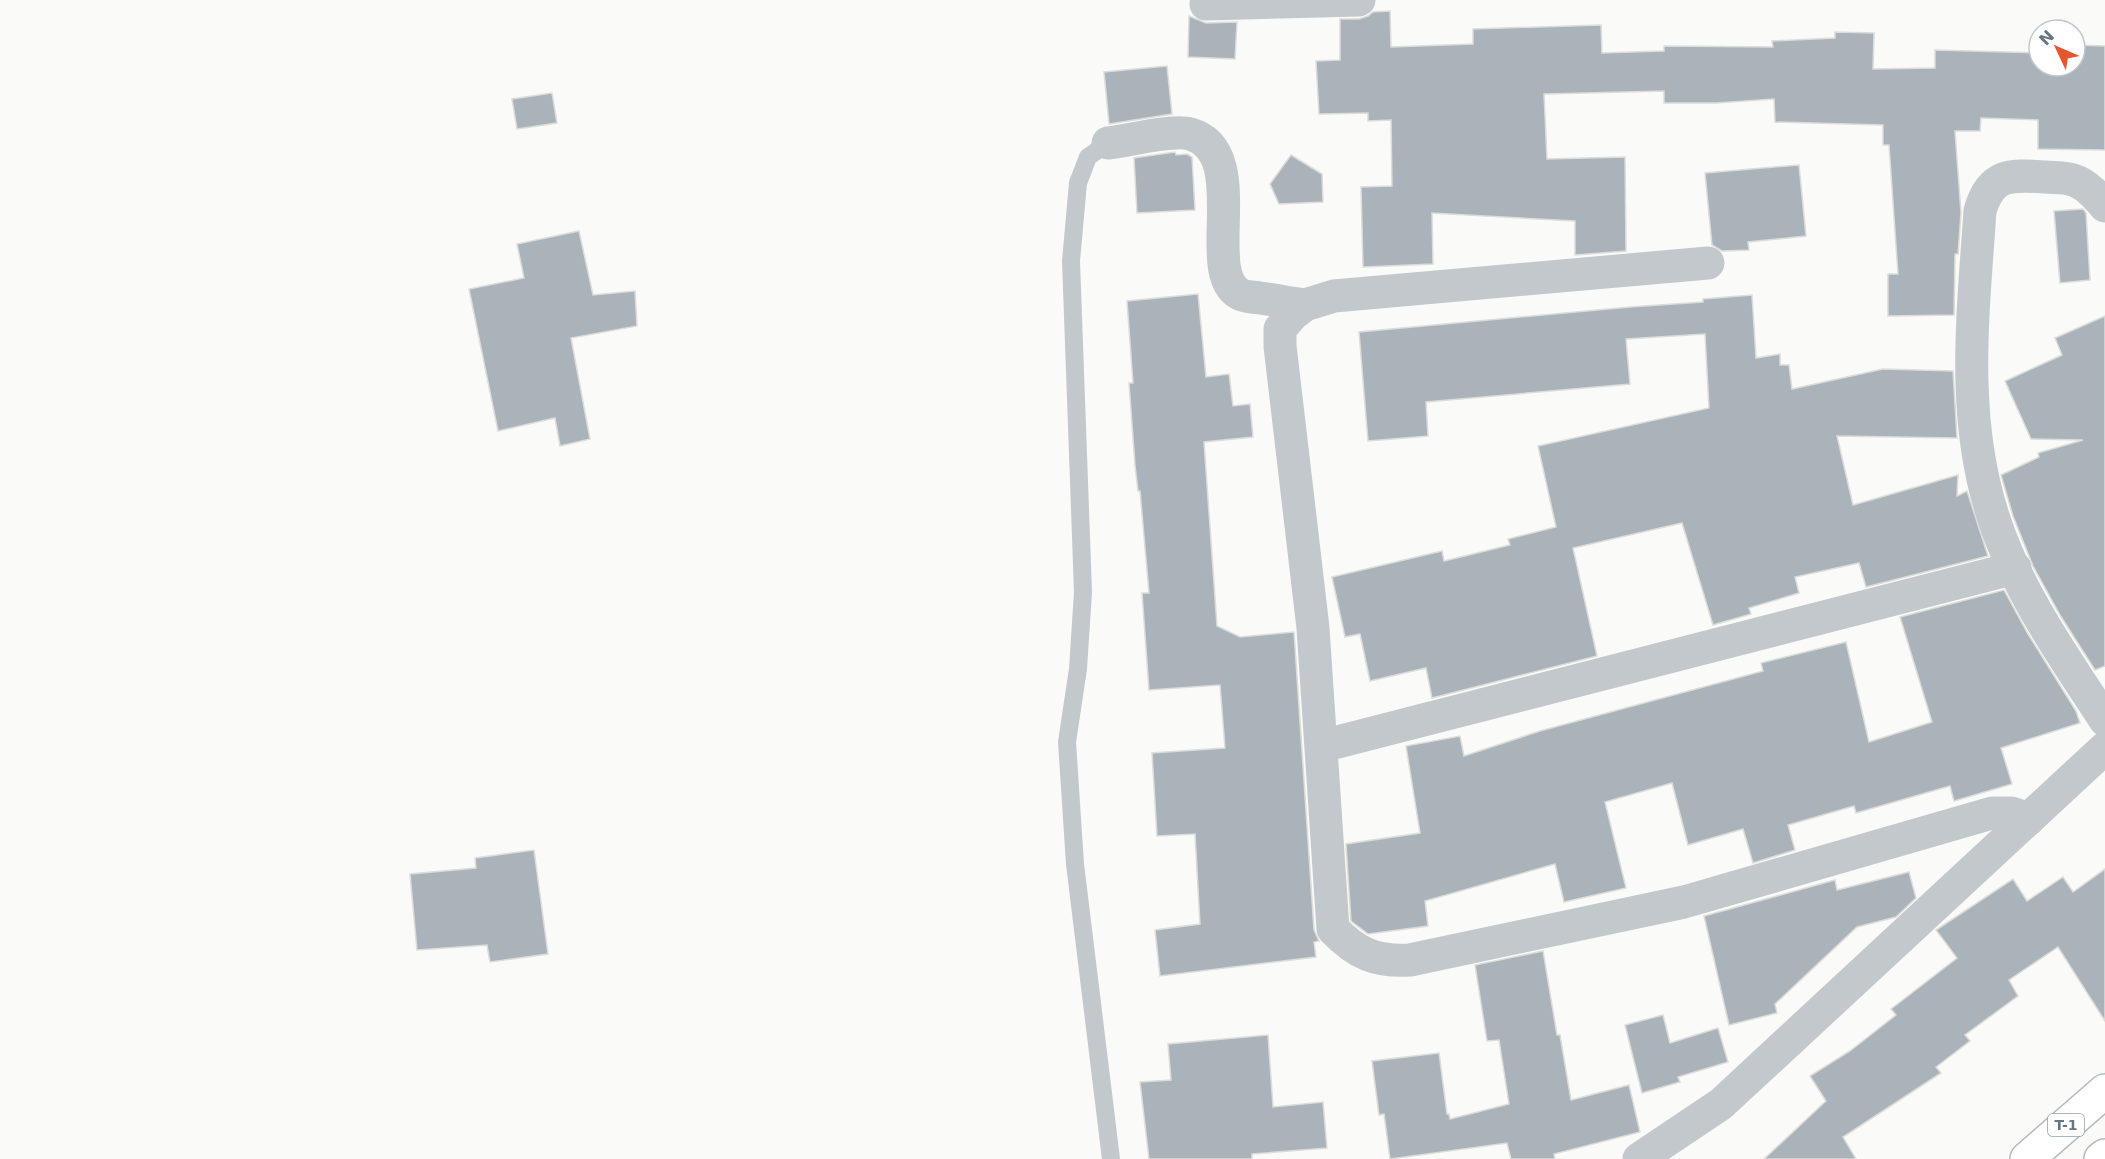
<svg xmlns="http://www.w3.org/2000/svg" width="2105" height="1159" viewBox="0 0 2105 1159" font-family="'DejaVu Sans',sans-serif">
<rect width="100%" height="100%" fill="#fafaf8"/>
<g fill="#aab3b9" stroke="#dcdcda" stroke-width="1.5">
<path d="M1390,11L1391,47L1473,44V29L1601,25L1602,53L1664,51V46L1773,47L1772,41L1835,38V32L1874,33L1873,69L1935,68V50L2039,53V66H2075V45L2105,46V150L2038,149V120L1981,118L1980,131H1955L1961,213L1958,254H1955L1954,315L1888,316V274H1898L1889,145H1883V125L1775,122L1774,99L1716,103H1664V91L1544,94L1547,159L1625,157L1626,251L1575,255V221L1432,213L1433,264L1363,267L1361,187L1392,186L1391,120L1368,121V113L1319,114L1316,61L1340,60V19H1359L1368,16L1373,12Z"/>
<path d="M1189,16L1206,23L1237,22L1235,59L1188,57Z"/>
<path d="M1167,66L1172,114L1109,124L1104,72Z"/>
<path d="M552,93L557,123L517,129L512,99Z"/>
<path d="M1175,152L1176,155L1187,154L1192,157L1195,210L1137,213L1134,158Z"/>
<path d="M1291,155L1322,174L1323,202L1279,204L1270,184Z"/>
<path d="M1799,165L1806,236L1748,242L1749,250L1722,251L1712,245L1705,173Z"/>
<path d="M2083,209L2086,213L2090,280L2060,283L2054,211Z"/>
<path d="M579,231L593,295L635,291L637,326L571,338L590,439L560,446L555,418L498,431L469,289L524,278L517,244Z"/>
<path d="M1198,294L1206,377L1229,374L1233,406L1250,404L1253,437L1204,442L1217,626L1240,637L1294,632L1314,930L1319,941L1314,942L1316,957L1160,976L1155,930L1200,924L1195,834L1157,836L1152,753L1225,748L1220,685L1149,690L1142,593H1149L1140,491H1138L1135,465L1129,383H1133L1127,301Z"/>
<path d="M1752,295L1756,358L1780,354V365H1789L1792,389L1883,369L1953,371L1957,438L1837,436L1853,505L1958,475L1957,496L1967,491L1988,556L1866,587L1859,563L1795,577L1799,593L1749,608L1751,614L1713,625L1682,523L1573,548L1597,656L1432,698L1426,668L1370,681L1360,634L1345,637L1332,577L1442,551L1444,561L1510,545L1508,539L1556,527L1538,446L1709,408L1705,334L1626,339L1630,384L1426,402L1428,436L1368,441L1359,332L1630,307L1703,302V299Z"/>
<path d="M2105,316V666L2095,670L2060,615L2033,566L2013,516L2001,475L2039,457L2038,453L2083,440L2031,439L2005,381L2062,355L2055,338Z"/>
<path d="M2004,590L2028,634L2076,711L2080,723L2001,748L2012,784L1954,801L1950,786L1856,813L1854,806L1788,825L1795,850L1753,863L1743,829L1688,845L1672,783L1605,802L1626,888L1564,902L1555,864L1425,901L1428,926L1368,934L1351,921L1346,844L1420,833L1406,746L1460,736L1464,756L1540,731L1763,671L1761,663L1846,642L1869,742L1932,722L1900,617Z"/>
<path d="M534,850L548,954L490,962L487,945L417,950L410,874L476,868L475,858Z"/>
<path d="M2105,869V1021L2058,947L2009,980L2018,996L1965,1035L1970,1041L1936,1067L1941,1073L1843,1137L1856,1159H1764L1826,1101L1810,1076L1850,1051L1896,1015L1891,1009L1957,958L1936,930L2013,879L2027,901L2063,877L2073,892Z"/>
<path d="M1909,872L1916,898L1896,917L1857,927L1775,1004L1777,1013L1729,1025L1704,916L1835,880L1837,890Z"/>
<path d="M1543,951L1557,1035H1560L1571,1100L1629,1085L1640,1132L1554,1154L1555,1159H1511L1507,1143L1390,1159L1384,1114L1379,1115L1372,1061L1439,1053L1447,1114H1449L1450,1119L1509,1104L1499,1040L1487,1041L1475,965Z"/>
<path d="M1663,1015L1670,1043L1718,1028L1728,1062L1678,1077L1680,1082L1642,1093L1625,1025Z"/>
<path d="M1268,1035L1273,1107L1323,1102L1327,1148L1252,1154V1159H1149L1140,1082L1171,1080L1168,1044Z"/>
</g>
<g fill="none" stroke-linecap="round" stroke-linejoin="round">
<defs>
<g id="highway">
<path d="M2027,1159L2105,1091"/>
<path d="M2101,1159L2105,1156"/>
</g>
</defs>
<use href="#highway" stroke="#b4b9bd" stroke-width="36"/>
<path stroke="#c3c8cc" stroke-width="18" d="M1108,143L1088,157L1078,183L1071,261L1083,592L1078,669L1067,742L1075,864L1111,1159"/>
<g stroke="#c3c8cc" stroke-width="33">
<path d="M1206,4L1359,0"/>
<path d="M1108,143C1126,141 1174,129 1190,134C1255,152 1197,277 1242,295C1247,297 1254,297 1260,298C1275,300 1290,303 1305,305"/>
<path d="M2105,206C2096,195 2086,184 2073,180C2065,177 2054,178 2045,177C2012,175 1991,172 1980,211C1973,315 1960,420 1995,522C2019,594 2064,657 2105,720"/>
<path d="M1708,263L1334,296L1305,305L1293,314L1280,329V346L1313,628L1333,929C1357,954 1376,962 1410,960L1684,902L1992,813H2011L2029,819"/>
<path d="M1322,746L2015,568"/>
<path d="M1639,1159L1721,1104L2105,748"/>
</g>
<use href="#highway" stroke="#fff" stroke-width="33"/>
</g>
<g text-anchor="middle" stroke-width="6" stroke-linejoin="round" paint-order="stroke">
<rect fill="#fff" stroke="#939fa8" stroke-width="1.5" x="2048" y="1114" width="36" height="22" rx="4.5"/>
<g font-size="14" font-weight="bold" fill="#657683">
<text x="2066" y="1130">T-1</text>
</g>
</g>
<g transform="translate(2057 48) rotate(314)"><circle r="28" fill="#ffffff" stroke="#c1c8cd" stroke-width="1.5"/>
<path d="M0-4.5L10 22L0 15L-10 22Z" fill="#e4572e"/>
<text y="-9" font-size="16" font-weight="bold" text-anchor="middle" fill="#657683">N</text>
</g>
</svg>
